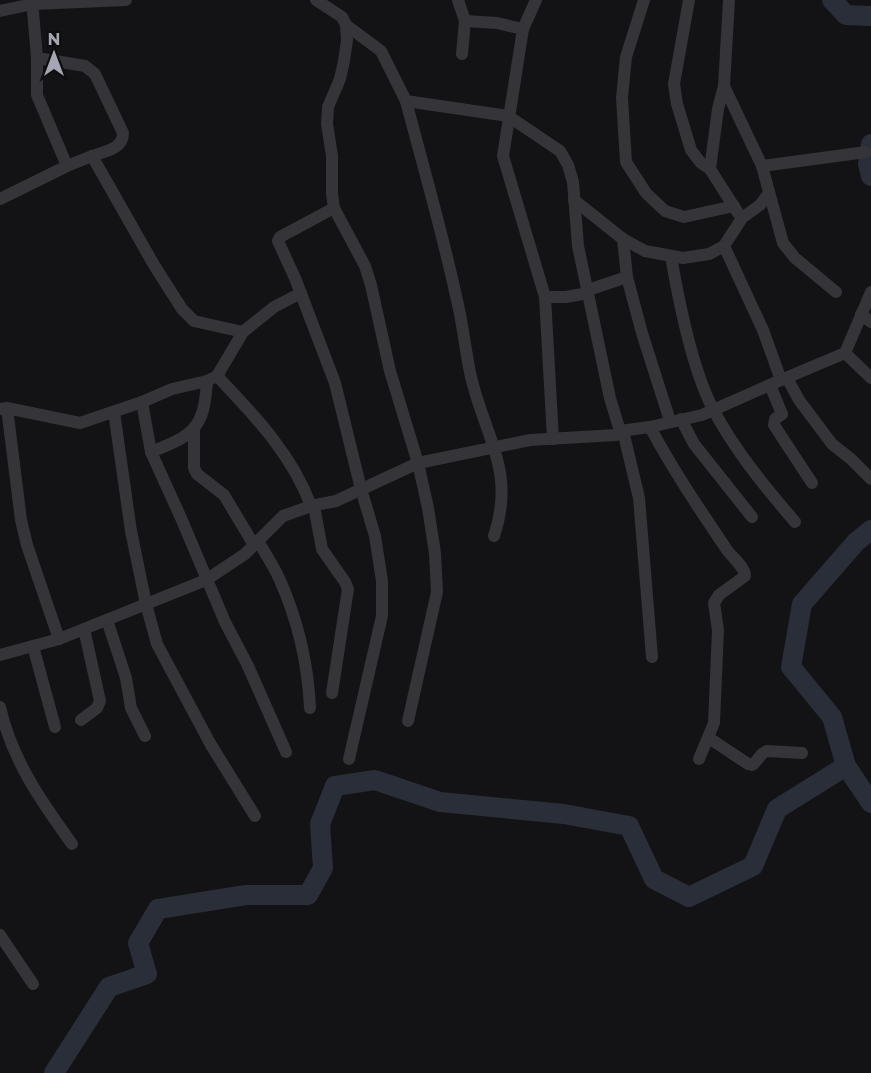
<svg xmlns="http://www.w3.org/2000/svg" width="871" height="1073" viewBox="0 0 871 1073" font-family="Montserrat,sans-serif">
<rect width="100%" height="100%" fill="#131315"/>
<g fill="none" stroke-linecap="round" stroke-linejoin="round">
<g stroke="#292e38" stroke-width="20">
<path d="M832,0L846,15L871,16"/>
<path d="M871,144L868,164L871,176"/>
<path d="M871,530L856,542L802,604L791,667L832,717L846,766L871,803"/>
<path d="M54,1073L109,987L147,974L138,943L158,909L246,895H308L323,868L320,824L335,786L375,780L440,802L564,814L629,826L654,879L689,897L753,866L777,809L846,766"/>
</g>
<g stroke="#343439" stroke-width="12">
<path d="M32,0L37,58V95L67,166"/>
<path d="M316,0L342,17L346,25L347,40L344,61L340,79L328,107L327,124L332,156V194L334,208L365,266L371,285L390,371L418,463L428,508L435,553L437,592L408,721"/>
<path d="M458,0L465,21L462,54"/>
<path d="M536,0L523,29L503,156L545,297L553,439"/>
<path d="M644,0L626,57L622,98L626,162L646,193L665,211L684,217L734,206"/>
<path d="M689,0L674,84L677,104L691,150L700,162L710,169L738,213"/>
<path d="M729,0L724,86L762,166L783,243L795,258L836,292"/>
<path d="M0,11L33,4L126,0"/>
<path d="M465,21L497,23L523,29"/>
<path d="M346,25L381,51L406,101L508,116L560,151L568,165L573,182L578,246L610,398L620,431"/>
<path d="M37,58L85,66L95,74L123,133C123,149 106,151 92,156L154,265L182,309L194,321L243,332"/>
<path d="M406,101C423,166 442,231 456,296C463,323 465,350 471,377C485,437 516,471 494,536"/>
<path d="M762,166L866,152"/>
<path d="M710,169L718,109L724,86"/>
<path d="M0,199L67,166L92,156"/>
<path d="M574,200L623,239L645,251L683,258L709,254L724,246L742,218L760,205L769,193"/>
<path d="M334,208L280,237L278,241L295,278L335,383L361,489L375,536L382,581V616L349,759"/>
<path d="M623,239L627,277L642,333L670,421"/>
<path d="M671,256C679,303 692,370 714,411C736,452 766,488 795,522"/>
<path d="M588,290L627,277"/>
<path d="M545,297H566L588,293"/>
<path d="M861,314L871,322"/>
<path d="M845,353L871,378"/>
<path d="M217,376C254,415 292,454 311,506"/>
<path d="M787,378L799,400L832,444L851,459L871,479"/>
<path d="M781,380L845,353L871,292"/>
<path d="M770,385L782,414L775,419L774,425L812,483"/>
<path d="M142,402L151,452L181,518L225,622L248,666L286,752"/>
<path d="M7,408L21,520L27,545L59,639"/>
<path d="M0,409L7,408L80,423L142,402L172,389L207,381L217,376L243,332L274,307L301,293"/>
<path d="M114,412L131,531L146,604L157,644L211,745L255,816"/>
<path d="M681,419L694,444L752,517"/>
<path d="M650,427C673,470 700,510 727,550C733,558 745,567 745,576L719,595L714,603L718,630L714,723L699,759"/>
<path d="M194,430V468L197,474L224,495L254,545"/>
<path d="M623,431L639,498L652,657"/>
<path d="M151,452C193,435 204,430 207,381"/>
<path d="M314,506L322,549L345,582L348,589L332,693"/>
<path d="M258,541C265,553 273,565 279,578C297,618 308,664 310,708"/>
<path d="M107,620L126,678L131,708L145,736"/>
<path d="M33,646L55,727"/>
<path d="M0,655L59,639L206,580L245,554L283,516L311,506L336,501L418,463L530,440L616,435L620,431L650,427L702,415L781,380L763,330L724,246"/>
<path d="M0,707C12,760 41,801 72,844"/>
<path d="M81,720L97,708L100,701L84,629"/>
<path d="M709,738L748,764L752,765C758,761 760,753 767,751L802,753"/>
<path d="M0,935L33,984"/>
</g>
</g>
<g transform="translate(54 54)" stroke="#0e0e0f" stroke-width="4.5" paint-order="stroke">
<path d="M0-4.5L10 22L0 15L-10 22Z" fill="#a5a6b5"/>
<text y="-9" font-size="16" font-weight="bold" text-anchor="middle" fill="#a5a6b5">N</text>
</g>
</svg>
